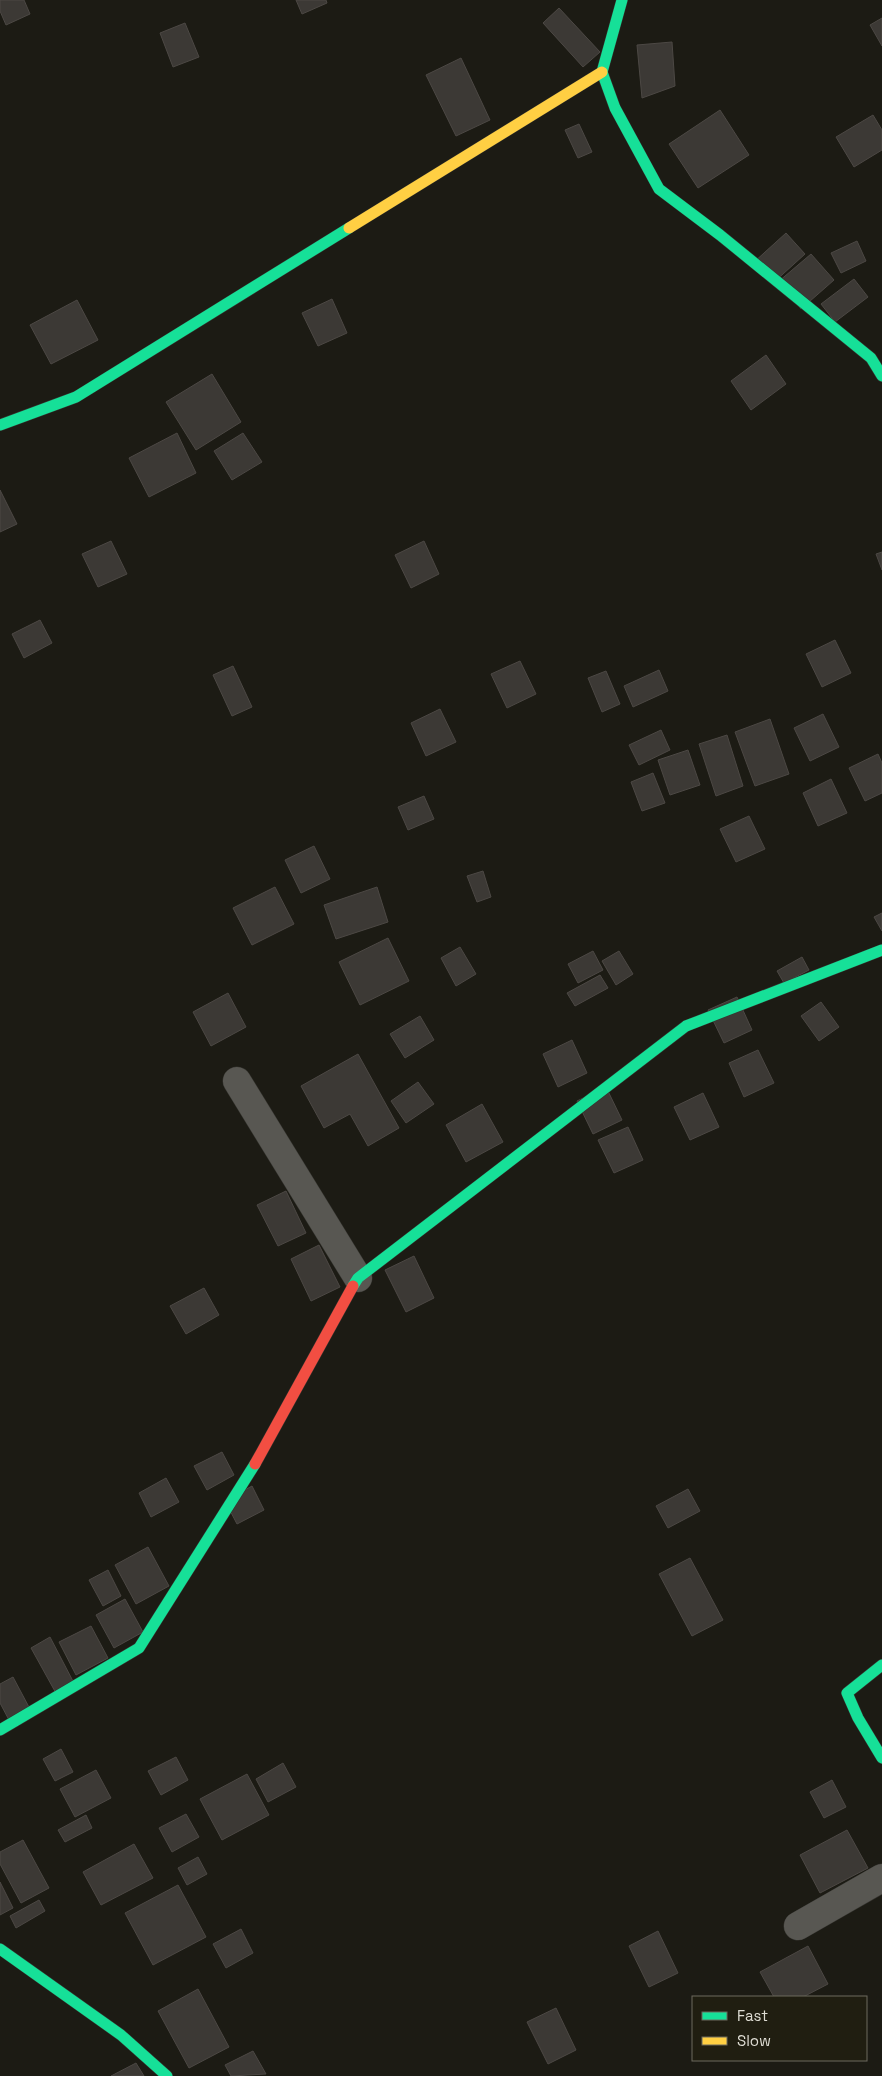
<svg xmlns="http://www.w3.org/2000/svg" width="882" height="2076" viewBox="0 0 882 2076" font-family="'Space Grotesk',sans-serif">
<rect width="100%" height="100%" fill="#1c1b14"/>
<g fill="#3c3935" stroke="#4c4844">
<path d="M0,0H24L30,14L6,25L0,11Z"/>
<path d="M296,0H326L327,3L302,14Z"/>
<path d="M559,8L600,52L583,67L543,23Z"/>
<path d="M882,18V46L870,25Z"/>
<path d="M185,23L199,57L173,67L160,33Z"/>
<path d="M672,42L675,86L642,98L637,45Z"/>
<path d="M461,58L490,120L456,136L426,75Z"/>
<path d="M720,110L749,155L698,188L669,144Z"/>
<path d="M873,115L882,130V150L854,167L836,137Z"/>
<path d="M579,124L592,152L578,158L565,130Z"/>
<path d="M786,233L805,254L772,284L753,263Z"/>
<path d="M857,241L866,261L841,273L831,253Z"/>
<path d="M811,254L834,280L801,309L778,282Z"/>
<path d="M854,279L868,297L835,322L821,304Z"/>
<path d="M332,299L347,333L318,346L302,313Z"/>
<path d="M77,300L98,340L51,364L30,325Z"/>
<path d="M766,355L786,384L751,410L731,381Z"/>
<path d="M212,374L241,422L196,450L166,402Z"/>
<path d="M177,433L196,473L149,497L129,458Z"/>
<path d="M243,433L262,462L232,480L214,451Z"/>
<path d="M0,490L17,524L0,532Z"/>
<path d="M111,541L127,574L98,587L82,554Z"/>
<path d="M424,541L439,574L411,588L395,555Z"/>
<path d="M882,552V570L876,554Z"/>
<path d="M40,620L52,643L24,658L12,634Z"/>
<path d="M835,640L851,673L822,687L806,654Z"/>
<path d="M520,661L536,694L507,708L491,674Z"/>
<path d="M233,666L252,707L232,716L213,675Z"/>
<path d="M659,670L668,691L633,707L624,686Z"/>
<path d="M606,671L620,704L602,712L588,678Z"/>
<path d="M440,709L456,742L426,756L411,723Z"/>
<path d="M823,714L839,747L810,761L794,728Z"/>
<path d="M770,719L789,774L755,786L735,732Z"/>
<path d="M661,730L670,750L639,765L629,745Z"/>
<path d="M727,735L743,786L716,796L699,744Z"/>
<path d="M688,750L700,785L670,795L658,760Z"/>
<path d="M878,754L882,763V793L865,801L849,768Z"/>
<path d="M653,773L665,803L642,811L631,782Z"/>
<path d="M831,779L847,813L818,826L803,793Z"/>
<path d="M424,796L434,819L408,830L398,807Z"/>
<path d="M749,816L765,849L736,862L720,829Z"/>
<path d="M314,846L330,879L301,893L285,860Z"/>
<path d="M483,871L491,897L477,902L467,876Z"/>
<path d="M275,887L294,924L252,945L233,908Z"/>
<path d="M377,887L388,922L336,939L324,905Z"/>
<path d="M882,913V931L874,917Z"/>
<path d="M388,938L409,981L360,1005L339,962Z"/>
<path d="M460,947L476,974L456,986L441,958Z"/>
<path d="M593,951L603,970L578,983L568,964Z"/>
<path d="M619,951L633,974L616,985L602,961Z"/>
<path d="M802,957L809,970L784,983L777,971Z"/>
<path d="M600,975L608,988L575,1006L567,993Z"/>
<path d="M228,993L246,1027L211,1046L193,1012Z"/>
<path d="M737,997L752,1030L724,1043L708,1010Z"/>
<path d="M821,1002L839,1027L819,1041L801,1016Z"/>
<path d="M420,1016L434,1040L405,1058L390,1034Z"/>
<path d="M572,1040L587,1073L558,1087L543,1054Z"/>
<path d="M758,1050L774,1083L744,1097L729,1063Z"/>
<path d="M358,1054L399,1128L368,1146L350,1114L324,1128L301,1086Z"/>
<path d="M418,1082L434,1104L406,1123L391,1101Z"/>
<path d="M606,1087L622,1120L593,1134L577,1101Z"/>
<path d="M703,1093L719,1127L690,1140L674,1107Z"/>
<path d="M482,1104L503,1142L466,1162L446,1125Z"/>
<path d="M628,1127L643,1160L614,1173L598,1140Z"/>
<path d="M286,1191L306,1233L278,1246L257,1205Z"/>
<path d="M319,1245L340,1287L311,1301L291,1259Z"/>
<path d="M414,1256L434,1298L406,1312L385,1270Z"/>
<path d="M204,1288L219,1315L186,1334L170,1306Z"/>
<path d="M222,1452L234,1475L207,1490L194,1466Z"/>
<path d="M166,1478L179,1502L151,1517L139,1493Z"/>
<path d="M252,1486L264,1510L237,1524L225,1501Z"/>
<path d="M688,1489L700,1511L668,1528L656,1506Z"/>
<path d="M148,1547L169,1586L136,1604L115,1565Z"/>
<path d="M690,1558L723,1620L692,1636L659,1574Z"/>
<path d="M108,1570L121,1596L103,1606L89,1580Z"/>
<path d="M125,1599L143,1632L114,1648L96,1615Z"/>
<path d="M91,1626L108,1658L76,1675L59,1642Z"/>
<path d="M50,1637L75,1685L57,1695L31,1648Z"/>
<path d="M13,1677L30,1709L9,1720L0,1703V1684Z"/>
<path d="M61,1749L73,1772L55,1781L43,1759Z"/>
<path d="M176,1757L188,1780L161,1795L148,1771Z"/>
<path d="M283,1763L296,1787L268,1802L256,1779Z"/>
<path d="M96,1770L111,1798L75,1817L60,1789Z"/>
<path d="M247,1774L269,1815L222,1840L200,1799Z"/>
<path d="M832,1780L846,1807L824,1818L810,1792Z"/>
<path d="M186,1814L199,1837L172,1852L159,1828Z"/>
<path d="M86,1815L92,1828L65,1842L58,1830Z"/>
<path d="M847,1830L868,1868L820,1893L800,1855Z"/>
<path d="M23,1840L49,1888L21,1903L0,1864V1852Z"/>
<path d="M134,1844L153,1878L101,1905L83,1872Z"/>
<path d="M198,1857L207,1874L187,1885L178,1868Z"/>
<path d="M0,1882L13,1908L0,1915Z"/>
<path d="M178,1885L206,1937L153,1965L125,1913Z"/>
<path d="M39,1900L45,1911L16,1928L10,1916Z"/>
<path d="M241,1929L253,1953L226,1968L213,1944Z"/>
<path d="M658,1931L678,1973L649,1987L629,1946Z"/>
<path d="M808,1946L828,1984L803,1997H774L760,1972Z"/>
<path d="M198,1989L229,2047L189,2068L158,2011Z"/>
<path d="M556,2008L576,2050L548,2064L527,2022Z"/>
<path d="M253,2051L266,2074L231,2076L225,2065Z"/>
<path d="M136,2063L144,2076H111Z"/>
</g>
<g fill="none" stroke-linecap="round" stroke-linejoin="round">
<defs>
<g id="street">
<path d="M237,1081L358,1278"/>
<path d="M798,1926L882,1878"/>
</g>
<g id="fast">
<path d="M622,0L602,72L615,108L659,189L720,235L871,358L882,376"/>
<path d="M0,425L76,397L349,228"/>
<path d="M353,1286L358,1278L686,1026L882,950"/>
<path d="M882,1665L847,1693L858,1718L882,1758"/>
<path d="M0,1730L139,1648L255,1464"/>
<path d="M0,1949L121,2035L167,2076"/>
</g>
<path id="slow" d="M349,228L602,72"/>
<path id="jam" d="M255,1464L353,1286"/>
</defs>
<use href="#street" stroke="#35342f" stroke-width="29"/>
<use href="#fast" stroke="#35342f" stroke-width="12"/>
<use href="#slow" stroke="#35342f" stroke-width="12"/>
<use href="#jam" stroke="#35342f" stroke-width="12"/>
<use href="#street" stroke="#585752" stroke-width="28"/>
<use href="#fast" stroke="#16e098" stroke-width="11"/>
<use href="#slow" stroke="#ffcf43" stroke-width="11"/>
<use href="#jam" stroke="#f24e42" stroke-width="11"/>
</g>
<rect x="692" y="1996" width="175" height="65" fill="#201e11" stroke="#6c6a5f"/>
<rect x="702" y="2012" width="25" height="8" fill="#16e098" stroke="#6c6a5f"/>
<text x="737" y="2021" font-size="15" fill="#dfddd4">Fast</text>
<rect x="702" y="2037" width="25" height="8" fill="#ffcf43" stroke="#6c6a5f"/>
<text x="737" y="2046" font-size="15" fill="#dfddd4">Slow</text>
</svg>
